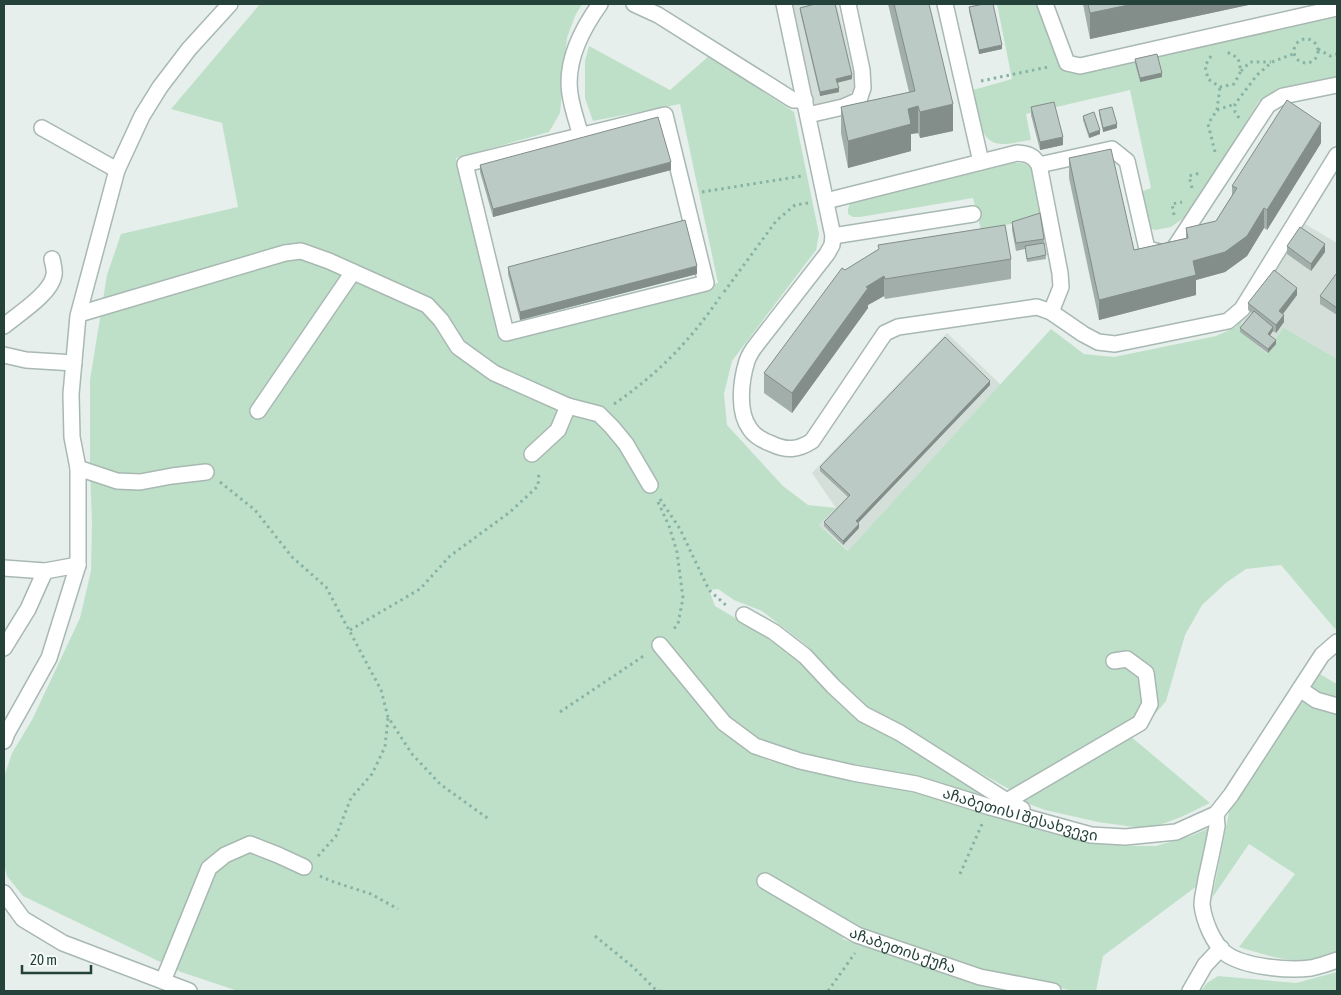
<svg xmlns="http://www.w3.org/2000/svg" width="1341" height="995" viewBox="0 0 1341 995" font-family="'Asap Condensed','Noto Sans Georgian',sans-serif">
<rect width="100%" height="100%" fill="#e6efeb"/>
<g fill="#d4dfda">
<path d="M789,4H837L857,86L847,98L814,108Z"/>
<path d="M1305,224L1337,243V359L1283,327L1267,355L1240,331L1243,314Z"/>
<path d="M947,333L1001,385L849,551L819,525L836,508L812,473Z"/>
</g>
<g fill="#bfe0c8">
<path d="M260,4H582L575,16L567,38L560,113L549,132L456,158L501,339L718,283L680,104L593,121L585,98V61L589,46L670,90L709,56L794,112L819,234L816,250L732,361L724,394L727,425L783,486L808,505L836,508L819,525L848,551L1051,329L1084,354L1114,357L1216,336L1236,327L1243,314L1240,331L1267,354L1283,327L1337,359V627L1335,629L1281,565L1246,569L1227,582L1202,605L1185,635L1166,701L1149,721L1129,735L1210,803L1181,817L1149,829L1098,822L1045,810L1029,804L1018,794L953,758L863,705L825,667L806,645L762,611L734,600L718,589L709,590L715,606L796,654L885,733L925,757L989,800L818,760L772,747L767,760L901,787L945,802L1064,834L1123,846H1156L1191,836L1209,828V840L1197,886L1103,956L1096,991H1073L956,963L846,925L843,939L912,962L1020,991H238L181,972L23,896L7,876L4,863V777L12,753L32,720L80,618L91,571L92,521L90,469V380L107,275L121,234L238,207L222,123L171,109Z"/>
<path d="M997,4H1039L1060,59L1070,73L1337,13V77L1274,92L1259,101L1192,212L1171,227L1155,230L1146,227L1138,193L1151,188L1130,90L1026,114L1031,140C1022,141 1012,144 1003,144C977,145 977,108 973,90L1012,79Z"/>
<path d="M1013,163C1018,163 1025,162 1029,166C1037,175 1038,205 1040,218L981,230L973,198L860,217H853L848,214V209L850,203Z"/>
<path d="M1318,673L1337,684V953C1308,970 1269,956 1239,947L1295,874L1249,844L1212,898L1230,807Z"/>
<path d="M1337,972V991H1201L1207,983L1218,976L1296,983Z"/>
</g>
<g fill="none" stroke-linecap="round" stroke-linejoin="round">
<defs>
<g id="minor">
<path d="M634,4L658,15L793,100H805"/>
<path d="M784,4L833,236L832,245L827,254L757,344C753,349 749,355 747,361C741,380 737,412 750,429C755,437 764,441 772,444C787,451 798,450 812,441L885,333L898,327L1037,307L1051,312L1083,334L1098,342L1115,344L1228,321L1242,309L1337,155"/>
<path d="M945,4L981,162"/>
<path d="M1045,4L1067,63L1080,66L1337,8"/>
<path d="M665,115L706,283L506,333L465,164Z"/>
<path d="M808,115L843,107L859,100L863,88L862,70L848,4"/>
<path d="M42,128L117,170"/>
<path d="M581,136C577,122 572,108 570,94C565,62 582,29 600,4"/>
<path d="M1039,165L1112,149L1127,161L1147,249L1165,253L1173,250L1268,105L1283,96L1337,85"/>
<path d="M826,201L1017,153C1028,154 1033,155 1039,165L1060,273L1061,287L1051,312"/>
<path d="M833,236L973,214"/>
<path d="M79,314L285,253L301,251L329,261L427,305L441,320L458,347L494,373L568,406L599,414L612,427L626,444L650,485"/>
<path d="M4,326C18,314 51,294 54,275C55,270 53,264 52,259"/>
<path d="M4,355L26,360L74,363"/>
<path d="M258,411L353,272"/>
<path d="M532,454L558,430L568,406"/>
<path d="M78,468L117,481L140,482L172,476L206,472"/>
<path d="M4,568L45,571L78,565"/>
<path d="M744,615L774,632L805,656L833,686L863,714L900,733L1007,801L1022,809"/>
<path id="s1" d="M660,645L724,723L755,746L800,761L853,773L916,784L990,807L1091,835L1125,837L1176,832L1216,814L1231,795L1322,655L1337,642"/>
<path d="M4,648L28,609L45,571"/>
<path d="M1300,689L1316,700L1337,706"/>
<path d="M4,741L7,733L49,658L78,565V468L72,437L71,394L78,316L117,170L142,116L160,87L189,49L230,4"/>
<path d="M1007,801L1140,723L1150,704L1146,673L1127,659L1114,661"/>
<path d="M1216,814L1217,826C1214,843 1210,861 1206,879C1205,887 1202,897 1202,905C1204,921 1213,943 1225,953C1243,967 1289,971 1311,968C1320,966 1329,963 1337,960"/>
<path id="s2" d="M765,881L857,935L980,977L1053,991"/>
<path d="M4,893L23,919L63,943L189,991"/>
<path d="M163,981L209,868L225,855L250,844L278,855L304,867"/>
<path d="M1190,991L1205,965L1221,948"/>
</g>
</defs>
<use href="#minor" stroke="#a8b8b2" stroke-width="18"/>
<g stroke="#86b3a5" stroke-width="3" stroke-dasharray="2.5 4" stroke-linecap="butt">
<circle cx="1306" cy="51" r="12"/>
<path d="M1318,49L1330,56L1337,54"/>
<path d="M1211,56L1205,66L1208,79L1220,87L1234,84L1241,71L1238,58L1227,52"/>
<path d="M1241,71L1250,62H1271"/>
<path d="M981,81L1048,67"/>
<path d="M1217,110L1220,87"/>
<path d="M1239,118L1235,112V104L1257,75L1272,62L1293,54"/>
<path d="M1215,152L1208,124L1217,110L1235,104"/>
<path d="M1192,188L1189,176L1200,173"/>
<path d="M702,192L802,176"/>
<path d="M1174,215L1172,204L1182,202"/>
<path d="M724,292L776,221L795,205L808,203"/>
<path d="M614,404C658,374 690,341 720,297"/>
<path d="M220,482L255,510L292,557L326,587L381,690L388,717L412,754L440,784L490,820"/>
<path d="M660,499L680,529L709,590L728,607"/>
<path d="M658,502L669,526L677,552L683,598L678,624L672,631"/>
<path d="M350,630L420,589L450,556L510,512L538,486L539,471"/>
<path d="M560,712L645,655"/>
<path d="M318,856L336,836L351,798L372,774L385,747L388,718"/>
<path d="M960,874L982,824"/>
<path d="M320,876L331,881L371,894L398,909"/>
<path d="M595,936L633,967L655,989L660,991"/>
<path d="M828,991L855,953"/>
</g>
<use href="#minor" stroke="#fff" stroke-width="15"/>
</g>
<g fill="#a1aea9">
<path d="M888,4H929L953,131L920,138L918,133L911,134V151L848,168L841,133V107L909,92Z"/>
<path d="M1083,4H1253L1090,39Z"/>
<path d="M969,7L1002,49L979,54L969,11Z"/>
<path d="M800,8L852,79L837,83L839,92L820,96L800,11Z"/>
<path d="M1135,59L1162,77L1140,82L1135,63Z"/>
<path d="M1031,107L1063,145L1040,150L1031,115Z"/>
<path d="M1099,110L1117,128L1103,132L1099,114Z"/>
<path d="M1083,116L1100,134L1089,138L1083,120Z"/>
<path d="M1321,143L1267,230L1264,228L1247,256L1225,272L1196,280V295L1099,320L1069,178V158L1134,250L1186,238V228L1216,221L1232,195V186Z"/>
<path d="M480,165L671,170L493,217L480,172Z"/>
<path d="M1012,222L1044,239L1046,259L1027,262L1025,249L1016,251L1012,230Z"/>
<path d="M1287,246L1325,252L1311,271L1287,254Z"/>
<path d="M1011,259V279L885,299L884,296L868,305V308L792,413L764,393V373L845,270Z"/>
<path d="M508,267L697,274L520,320L508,274Z"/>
<path d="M1337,275V315L1320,304V296Z"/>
<path d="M1297,295L1283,314L1284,322L1276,333L1273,331L1270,335L1276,344L1268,353L1240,332V328L1252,313L1248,310V303Z"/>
<path d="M990,385L858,523L859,528L843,545L824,526V522L848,497L820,471V467Z"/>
</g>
<g fill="#838d89">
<path d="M1133,4H1253L1090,39V13Z"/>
<path d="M1002,45V49L979,54V50Z"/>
<path d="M1162,73V77L1140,82V78Z"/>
<path d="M852,75V79L836,83V79Z"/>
<path d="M839,88V92L820,96V92Z"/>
<path d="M953,104V131L920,138V112Z"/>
<path d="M918,106V133L911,134V151L848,168V141L908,109Z"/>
<path d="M1321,123V143L1267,230V210Z"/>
<path d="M1117,124V128L1103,132V128Z"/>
<path d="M1100,130V134L1089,138V134Z"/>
<path d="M1063,137V145L1040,150V142Z"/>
<path d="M671,162V170L493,217V209Z"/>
<path d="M1264,208V228L1247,256L1225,272L1196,280V295L1099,320V300L1193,261Z"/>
<path d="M1325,244V252L1311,271V264Z"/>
<path d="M697,266V274L520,320V312Z"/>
<path d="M884,276V296L868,305V308L792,413V393L866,287Z"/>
<path d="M1297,288V295L1279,319V311Z"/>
<path d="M1284,315V322L1276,333V325Z"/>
<path d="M1273,327V331L1268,338V334Z"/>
<path d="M1276,340V344L1268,353V349Z"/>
<path d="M990,381V385L856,525V521Z"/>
<path d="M859,524V528L843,545V541Z"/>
</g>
<g fill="#bbcac4" stroke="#838d89">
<path d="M815,4H835L852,75L836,79L839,88L820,92L800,8Z"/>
<path d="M894,4H929L953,104L920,112L918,106L908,109L911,124L848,141L841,107L915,91Z"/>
<path d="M984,4H993L1002,45L979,50L969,7Z"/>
<path d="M1088,4H1133L1090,13Z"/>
<path d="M1157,54L1162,73L1140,78L1135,59Z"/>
<path d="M1287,100L1321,123L1267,210L1264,208L1247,236L1225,252L1193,261L1196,275L1099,300L1069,158L1111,149L1134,250L1188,238L1186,228L1216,221L1237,188L1232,186Z"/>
<path d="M1054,102L1063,137L1040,142L1031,107Z"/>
<path d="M1112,107L1117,124L1103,128L1099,110Z"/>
<path d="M1094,112L1100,130L1089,134L1083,116Z"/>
<path d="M658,117L671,162L493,209L480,165Z"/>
<path d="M1040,213L1044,239L1016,243L1012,222Z"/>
<path d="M685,220L697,266L520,312L508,267Z"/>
<path d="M1005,225L1011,259L885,279L884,276L866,287L868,288L792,393L764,373L842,268L845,270L879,249L878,245Z"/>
<path d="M1300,227L1325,244L1311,264L1287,246Z"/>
<path d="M1044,243L1046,255L1027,259L1025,246Z"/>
<path d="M1274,270L1297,288L1279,311L1284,315L1276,325L1248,303Z"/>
<path d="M1336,274L1337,275V308L1320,296Z"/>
<path d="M1254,311L1273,327L1268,334L1276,340L1268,349L1240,328Z"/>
<path d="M945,337L990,381L856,521L859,524L843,541L824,522L850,495L820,467Z"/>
</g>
<g text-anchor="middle" stroke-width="4.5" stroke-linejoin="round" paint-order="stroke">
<g font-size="15" fill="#24423a" stroke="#f7fbf9">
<text dy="5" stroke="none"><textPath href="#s1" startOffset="414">აჩაბეთის I შესახვევი</textPath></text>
<text dy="5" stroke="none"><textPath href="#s2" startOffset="155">აჩაბეთის ქუჩა</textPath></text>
</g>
</g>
<rect width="1341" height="995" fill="none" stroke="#24423a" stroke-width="10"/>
<path d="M22 965v8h69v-8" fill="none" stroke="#24423a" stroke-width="2.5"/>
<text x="30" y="965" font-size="15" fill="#24423a" stroke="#f7fbf9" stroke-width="4" paint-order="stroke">20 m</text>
</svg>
